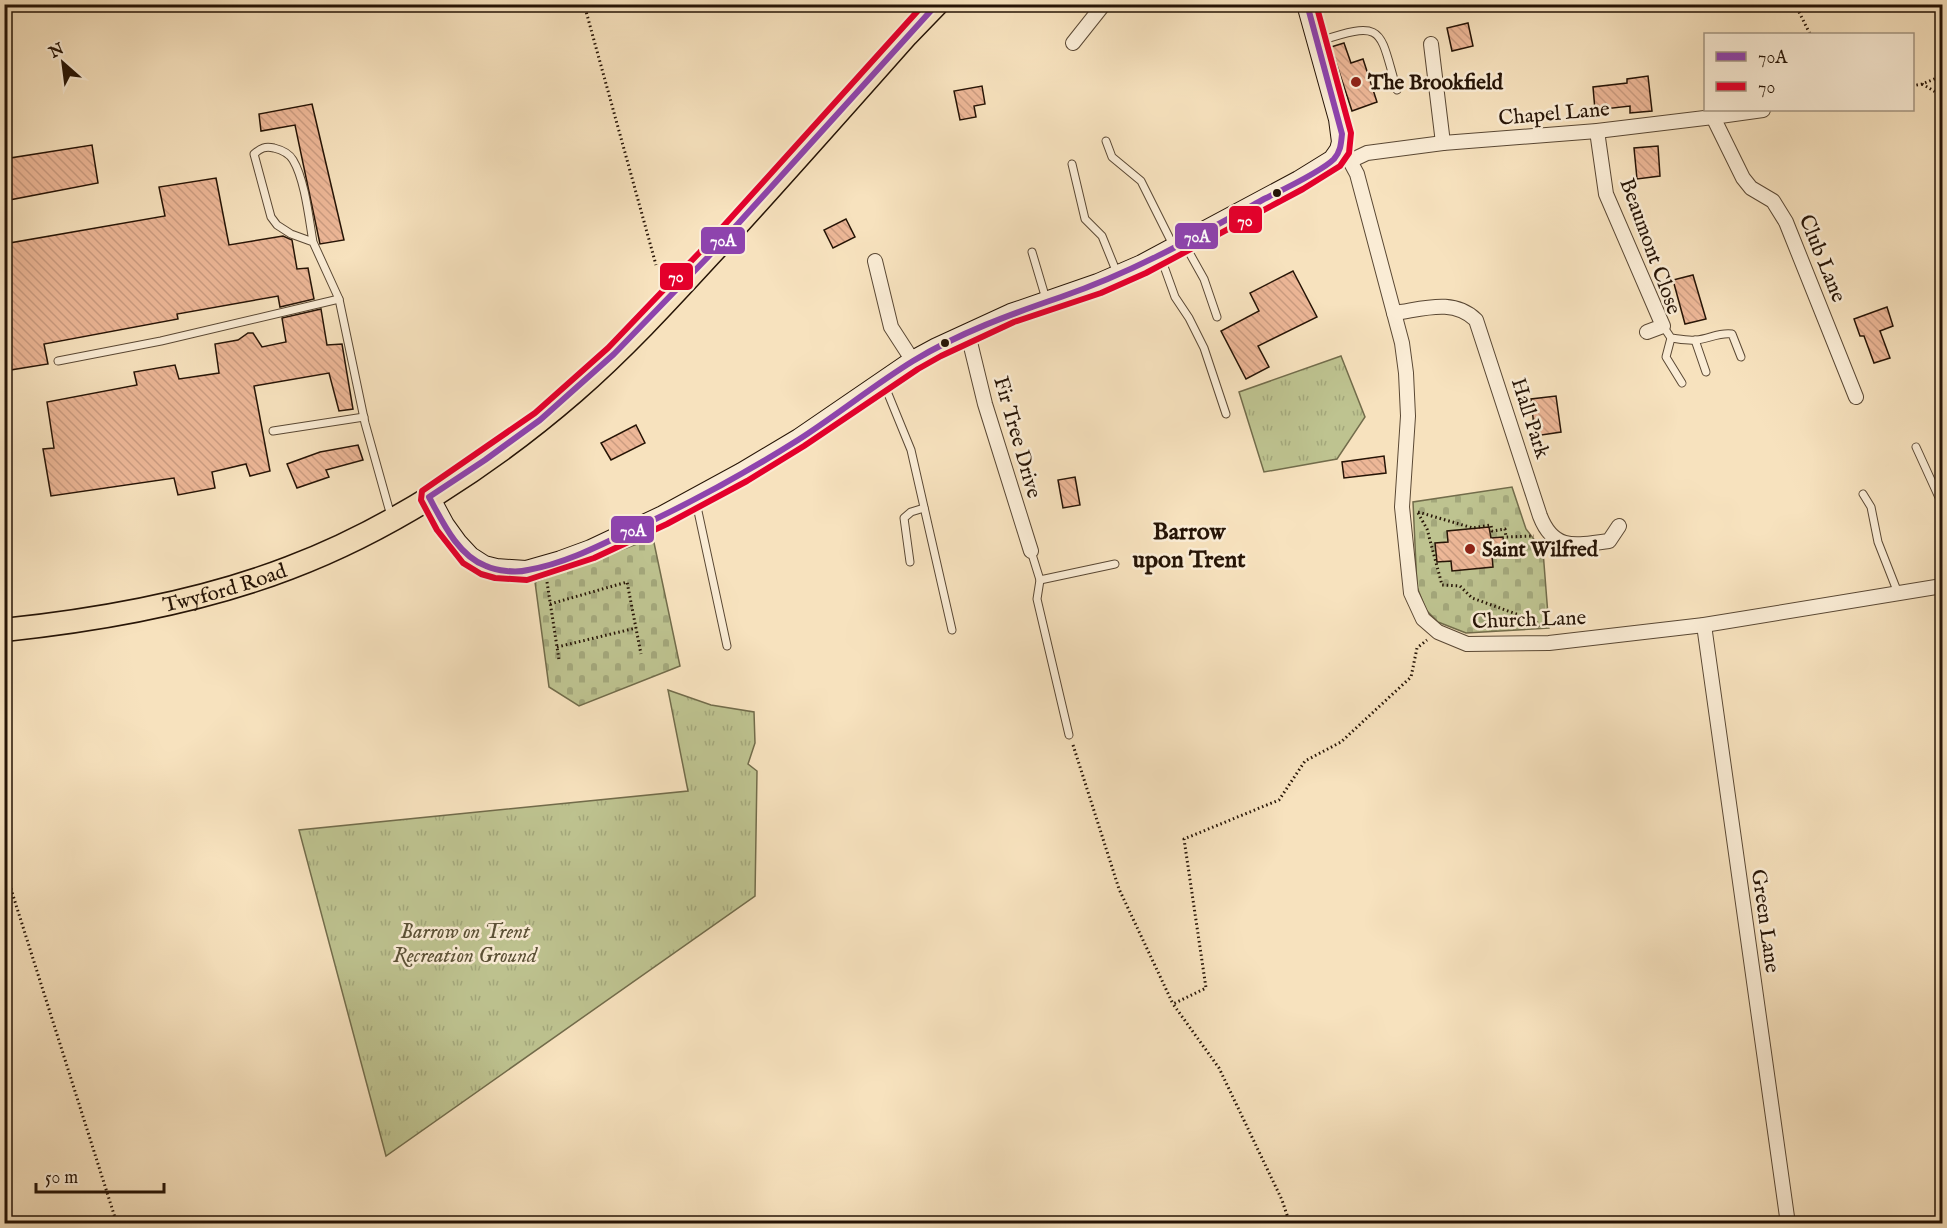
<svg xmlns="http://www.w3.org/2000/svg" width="1947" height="1228" viewBox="0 0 1947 1228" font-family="'IM FELL English',serif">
<defs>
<pattern id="cemetery-stones" width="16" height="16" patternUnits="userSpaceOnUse" patternTransform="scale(1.5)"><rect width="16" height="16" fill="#bec390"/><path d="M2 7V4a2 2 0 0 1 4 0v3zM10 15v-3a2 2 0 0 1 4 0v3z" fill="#a3a77b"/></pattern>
<pattern id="park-tufts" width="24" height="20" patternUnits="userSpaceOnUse" patternTransform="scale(1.5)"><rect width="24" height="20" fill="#bec390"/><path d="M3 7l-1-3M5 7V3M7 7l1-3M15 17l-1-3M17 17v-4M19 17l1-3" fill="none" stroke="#a3a77b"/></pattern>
<pattern id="building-back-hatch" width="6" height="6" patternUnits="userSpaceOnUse" patternTransform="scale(1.5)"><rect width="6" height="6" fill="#edb797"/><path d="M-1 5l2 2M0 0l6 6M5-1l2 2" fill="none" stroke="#cb9c81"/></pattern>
</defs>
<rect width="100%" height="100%" fill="#f7e2be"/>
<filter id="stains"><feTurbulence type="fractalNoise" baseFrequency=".00333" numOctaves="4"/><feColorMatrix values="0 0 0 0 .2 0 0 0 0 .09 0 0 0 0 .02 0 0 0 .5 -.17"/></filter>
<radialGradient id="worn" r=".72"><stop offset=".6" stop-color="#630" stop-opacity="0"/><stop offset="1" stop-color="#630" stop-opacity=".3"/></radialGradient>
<g fill="url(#cemetery-stones)" stroke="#726c4b" stroke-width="1.5">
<path d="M1512,487L1526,529L1543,551L1549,628L1466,633L1438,622L1426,610L1417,587L1413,502Z"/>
<path d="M653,538L680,666L579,706L549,687L535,582Z"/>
</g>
<g fill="url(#park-tufts)" stroke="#726c4b" stroke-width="1.5">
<path d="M1341,356L1365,417L1337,459L1264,472L1239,392Z"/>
<path d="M668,690L711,705L754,712L755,743L748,764L757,771L755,896L386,1156L299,830L688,791Z"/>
</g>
<g fill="url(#building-back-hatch)" stroke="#261406" stroke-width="1.5">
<path d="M1468,23L1473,46L1452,51L1447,28Z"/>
<path d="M1344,43L1351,63L1363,59L1377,102L1352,111L1331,47Z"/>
<path d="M1648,76L1652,111L1630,113V106L1595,110L1593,87L1627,83V79Z"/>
<path d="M982,86L985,104L974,106L976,117L960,120L954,91Z"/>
<path d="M312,104L344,240L320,244L295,125L261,131L259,114Z"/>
<path d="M92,145L98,183L4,201V159Z"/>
<path d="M1658,146L1660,176L1637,179L1634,148Z"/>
<path d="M216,178L229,245L283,236L292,240L297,269L308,268L314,299L280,307L278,296L177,314L178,319L44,344L48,364L4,371V244L165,216L159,187Z"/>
<path d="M846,219L855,237L833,248L824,230Z"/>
<path d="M1293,271L1317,317L1258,346L1269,367L1246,379L1221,331L1259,311L1250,293Z"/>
<path d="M1693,275L1706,319L1685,324L1673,280Z"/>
<path d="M1887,307L1893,326L1880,331L1890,358L1874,363L1864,336H1860L1854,319Z"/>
<path d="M321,309L327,345L342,344L353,409L339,411L329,373L254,386L270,471L250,476L246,464L212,472L215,488L178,495L174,478L51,496L43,449L54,448L47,402L137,385L134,372L175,365L179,379L219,373L215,344L238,340L248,333H253L262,347L286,342L282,318Z"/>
<path d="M1556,396L1561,432L1535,436L1531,399Z"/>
<path d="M636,425L645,443L611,460L601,443Z"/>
<path d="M358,445L363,460L326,470L329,477L297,488L287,464L320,452Z"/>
<path d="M1384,456L1386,473L1344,478L1342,462Z"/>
<path d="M1075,477L1080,505L1063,508L1058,480Z"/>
<path d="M1489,527L1491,538L1503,537L1505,555L1492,556L1493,567L1452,571L1451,561L1437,562L1435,543L1448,542L1447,531Z"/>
</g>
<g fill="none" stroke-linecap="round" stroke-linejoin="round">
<defs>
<g id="lane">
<path d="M1320,41C1386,19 1379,30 1397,90"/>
<path d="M1106,141L1112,157L1141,181L1173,245"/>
<path d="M1072,164L1085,219L1102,236L1117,273"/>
<path d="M313,242C309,219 305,180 293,160C289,153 282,150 274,148C265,146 261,148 254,154L271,217L277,225L291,234L313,242L339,299L365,423L391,516"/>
<path d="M1185,245L1204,279L1217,317"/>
<path d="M1032,252L1046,299"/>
<path d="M1161,258L1175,297L1189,318L1204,348L1226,414"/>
<path d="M1663,326L1671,338C1679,339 1688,341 1696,340C1709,339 1719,332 1732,334L1741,357"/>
<path d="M1671,338L1666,357L1682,383"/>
<path d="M1695,340L1706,372"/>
<path d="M58,361L161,341L339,299"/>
<path d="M884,384L911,450L952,630"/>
<path d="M273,431L364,417"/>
<path d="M1916,447L1942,504"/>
<path d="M1863,494L1871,507L1878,542L1898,593"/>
<path d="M696,502L727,646"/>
<path d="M1031,551L1040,580L1115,564"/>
<path d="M910,562L904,518L911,512L924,508"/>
<path d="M1040,580L1037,599L1069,735"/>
</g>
<g id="street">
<path d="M1073,43L1104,4"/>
<path d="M1431,44L1443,143"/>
<path d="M1713,117L1743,178L1751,188L1773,201L1786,222L1856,397"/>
<path d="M1597,131L1606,194L1663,326L1647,332"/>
<path d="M1340,150L1350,161L1357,174L1402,343L1406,373L1408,416L1402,507L1411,593L1423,619L1438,632L1467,644L1549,643L1704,625L1942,586"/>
<path d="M1350,161L1367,153L1443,143L1597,131L1713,117L1763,110"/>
<path d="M875,261L891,327L913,361"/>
<path d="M1394,313C1424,309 1453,298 1476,320L1540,516C1554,552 1576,545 1609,541L1619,526"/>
<path d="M968,334L985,404L1031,551"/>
<path d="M1704,625L1788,1224"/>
</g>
<path id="secondary" d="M429,497L444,525L457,543L470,557L484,566L496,569L526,571L561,561L591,550L663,516L742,473L799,439L913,361L937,348L1011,314L1098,284L1142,265L1299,181L1333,160L1340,150L1342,142L1339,119L1307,4"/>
<g id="primary">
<path id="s1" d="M4,630C100,620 198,603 289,568C390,530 492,463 574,392C626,347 673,295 720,244C783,175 845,105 907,35L937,4"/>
</g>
</defs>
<use href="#lane" stroke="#5a4834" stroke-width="9"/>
<use href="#street" stroke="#5a4834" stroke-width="16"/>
<use href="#secondary" stroke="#261406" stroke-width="22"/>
<use href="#primary" stroke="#261406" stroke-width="25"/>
<g stroke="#261406" stroke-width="3" stroke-dasharray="1.5 3" stroke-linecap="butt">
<path d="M584,4L656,265"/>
<path d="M1795,4L1810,34"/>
<path d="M1922,84L1934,91L1942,100"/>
<path d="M1912,86L1922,84L1942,76"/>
<path d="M1418,512L1473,528L1491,525L1492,531L1505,529L1506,537L1534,536"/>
<path d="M1418,513L1427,529L1442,585L1460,586L1472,598L1536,621L1541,629"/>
<path d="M547,582L559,660"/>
<path d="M550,604L627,582L641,654"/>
<path d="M557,647L636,628"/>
<path d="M1073,745L1119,889L1173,1004"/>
<path d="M4,867L117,1224"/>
<path d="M1290,1224L1282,1200L1219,1068L1173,1004L1206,988L1184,839L1279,800L1305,761L1341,742L1411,677L1417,648L1427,640"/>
</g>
<use href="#lane" stroke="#faecd5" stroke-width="7"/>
<use href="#street" stroke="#faecd5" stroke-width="14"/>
<use href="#secondary" stroke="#faecd5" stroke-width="20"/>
<use href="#primary" stroke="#f7e2be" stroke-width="22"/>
<defs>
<path id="bus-1" d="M937,4L707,258L614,354L540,420L485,460L429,497C442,521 458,556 486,566C497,571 516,573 528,570C563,564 597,547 628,532C687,505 744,474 798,440C837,415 874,385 913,361C959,333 1011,314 1061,297C1134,272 1197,236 1264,199C1282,190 1321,172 1334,159C1341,151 1341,143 1342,134L1307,4"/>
<path id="bus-2" d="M924,4L700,252L608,348L535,413L422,491L421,500L437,530L463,563L481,574L495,578L527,580L594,558L667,524L747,481L804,446L918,369L941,356L1014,322L1101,293L1146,273L1303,189L1340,166L1349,153L1351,133L1316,4"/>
</defs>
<use href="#bus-1" stroke="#faecd5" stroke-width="10"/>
<use href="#bus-2" stroke="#faecd5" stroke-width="10"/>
<use href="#bus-1" stroke="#8e44ad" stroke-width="6"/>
<use href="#bus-2" stroke="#e4002b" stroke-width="6"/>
</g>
<g fill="#8f2418" stroke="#faecd5" stroke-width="2">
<circle cx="1356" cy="82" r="6"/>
<circle cx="1470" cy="549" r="6"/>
</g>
<g fill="#261406" stroke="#faecd5" stroke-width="2">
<circle cx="1277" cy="193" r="5"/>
<circle cx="945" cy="343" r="5"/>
</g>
<g text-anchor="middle" stroke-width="5" stroke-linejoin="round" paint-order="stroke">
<g font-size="21" font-weight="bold" fill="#261406" stroke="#faecd5" text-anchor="start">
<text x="1368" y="89">The Brookfield</text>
<text x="1482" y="556">Saint Wilfred</text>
</g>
<g font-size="21" fill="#261406" stroke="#faecd5">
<text transform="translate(1554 113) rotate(-5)" y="7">Chapel Lane</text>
<text transform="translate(1651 246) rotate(70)" y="7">Beaumont Close</text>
<text transform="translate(1823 258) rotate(68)" y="7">Club Lane</text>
<text transform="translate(1531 418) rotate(72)" y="7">Hall Park</text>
<text transform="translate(1018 437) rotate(74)" y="7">Fir Tree Drive</text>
<text dy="7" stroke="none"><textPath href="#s1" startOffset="225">Twyford Road</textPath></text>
<text transform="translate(1529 619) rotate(-2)" y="7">Church Lane</text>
<text transform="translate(1766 921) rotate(82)" y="7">Green Lane</text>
</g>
<g font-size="21" font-style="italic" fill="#5b5136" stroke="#faecd5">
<text x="465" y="938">Barrow on Trent<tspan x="465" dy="24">Recreation Ground</tspan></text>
</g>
<g font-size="24" font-weight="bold" fill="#261406" stroke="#faecd5">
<text x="1189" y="539">Barrow<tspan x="1189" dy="28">upon Trent</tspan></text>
</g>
</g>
<g stroke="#faecd5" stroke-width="2">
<rect x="1228" y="205" width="35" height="29" rx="6" fill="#e4002b"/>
<rect x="1174" y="222" width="45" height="28" rx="6" fill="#8e44ad"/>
<rect x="700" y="226" width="46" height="29" rx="6" fill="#8e44ad"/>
<rect x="659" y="262" width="35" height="29" rx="6" fill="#e4002b"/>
<rect x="610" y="515" width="45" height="29" rx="6" fill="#8e44ad"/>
</g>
<g font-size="16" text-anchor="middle" font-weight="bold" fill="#fff">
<text x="1245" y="226">70</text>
<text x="1197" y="242">70A</text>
<text x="723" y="246">70A</text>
<text x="676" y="282">70</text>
<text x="633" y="536">70A</text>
</g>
<rect width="1947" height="1228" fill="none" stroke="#f7e2be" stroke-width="24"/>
<rect x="6" y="6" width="1935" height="1216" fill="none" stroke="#261406" stroke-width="3"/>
<rect x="12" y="12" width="1923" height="1204" fill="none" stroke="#261406" stroke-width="1.5"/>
<rect x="1704" y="33" width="210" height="78" fill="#faecd5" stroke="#a59682" stroke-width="1.5"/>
<rect x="1716" y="52" width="30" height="9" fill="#8e44ad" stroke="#a59682" stroke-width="1.5"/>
<text x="1758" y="63" font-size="18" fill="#261406">70A</text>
<rect x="1716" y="82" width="30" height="9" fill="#e4002b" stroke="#a59682" stroke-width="1.5"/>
<text x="1758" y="93" font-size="18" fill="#261406">70</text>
<g transform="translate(63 63) rotate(332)" stroke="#faecd5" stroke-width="4.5" paint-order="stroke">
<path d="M0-4.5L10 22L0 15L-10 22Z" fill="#261406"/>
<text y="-9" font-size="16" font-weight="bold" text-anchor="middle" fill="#261406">N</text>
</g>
<path d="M36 1183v9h128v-9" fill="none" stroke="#261406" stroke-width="3"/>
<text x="45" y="1183" font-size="18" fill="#261406" stroke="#faecd5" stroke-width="4.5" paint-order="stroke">50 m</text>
<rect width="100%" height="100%" filter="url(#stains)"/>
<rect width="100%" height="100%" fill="url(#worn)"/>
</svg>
